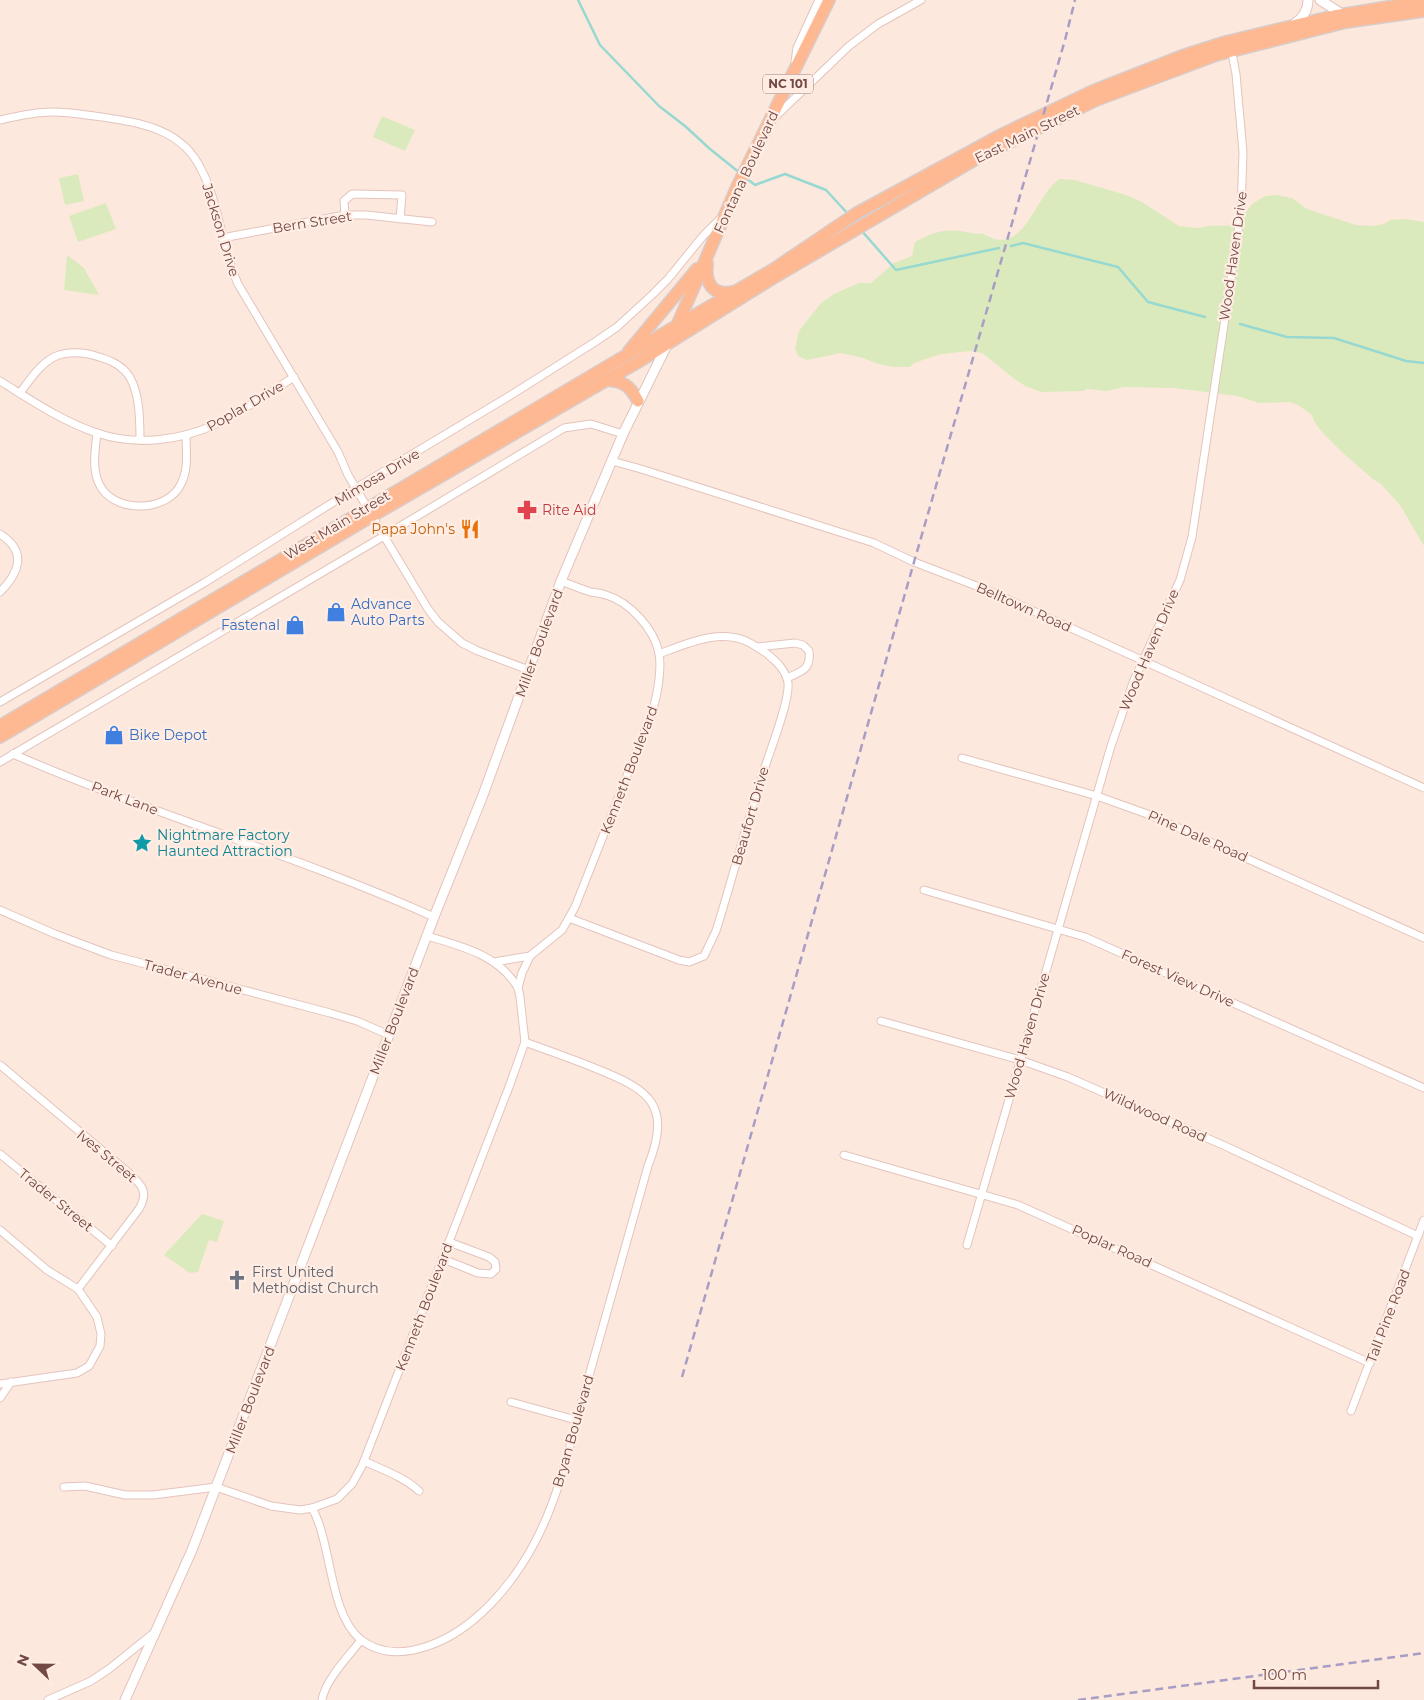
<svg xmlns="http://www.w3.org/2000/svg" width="1424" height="1700" viewBox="0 0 1424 1700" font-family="Montserrat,sans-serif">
<rect width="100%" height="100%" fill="#fde8dd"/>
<g fill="#dbeabc">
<path d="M382,116L415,130L405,151L373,137Z"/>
<path d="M78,174L84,201L65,205L59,178Z"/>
<path d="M1060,179L1075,180L1126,195L1142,202L1179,226L1198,228L1208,226L1237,225L1252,204L1265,196L1277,195L1292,198L1307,209L1356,225L1372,226L1384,224L1390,220L1404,219L1424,222V546L1400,505L1381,484L1373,479C1360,467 1314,431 1312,415L1298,405L1290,402L1259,403L1237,396L1174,388L1124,387L1106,391L1087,389L1084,391L1041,392L1025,386L1012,377L982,353L971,351L941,354L914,363L910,367H893L878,364L863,358L841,353L807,360L798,356L795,348L799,331L821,303L834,294L859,283H871L894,263L912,256L915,242C942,228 949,229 978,234L982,233C1025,261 1034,194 1060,179Z"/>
<path d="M106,203L116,229L78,242L69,216Z"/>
<path d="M67,255L84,268L99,295L64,290Z"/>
<path d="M202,1214L224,1221L217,1242L209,1240L198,1272L190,1273L164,1255Z"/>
</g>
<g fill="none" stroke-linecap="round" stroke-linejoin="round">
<g stroke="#97d9d1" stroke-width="2.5">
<path d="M578,0L600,45L659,106L685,126L710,149L740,173"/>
<path d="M746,178L755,185L785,174L826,190L848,214"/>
<path d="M861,230L896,270L999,248"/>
<path d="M1011,246L1023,243L1118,267L1148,302L1205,317"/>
<path d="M1240,324L1287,337L1334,338L1406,361L1424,363"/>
</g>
<defs>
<g id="minor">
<path d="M773,119L849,46L878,24L921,0"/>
<path d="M0,120C17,116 35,112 53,112C69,112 85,115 102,117C141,123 182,129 201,169C220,205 221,247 238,284L338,452L348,475L384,536L428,609L438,622L462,643L478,651L529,670"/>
<path d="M345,215L344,201L352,194L402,195L400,219"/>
<path d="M222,238L345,215H366L432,222"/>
<path d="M0,381C31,400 63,422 97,433C135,446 180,441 216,424C243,411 269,393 294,377"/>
<path d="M20,393C29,381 40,364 54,357C66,351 84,352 96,356C106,359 116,362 124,370C140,385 140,420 140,440"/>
<path d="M97,433C95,451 91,473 102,489C120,514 168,511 181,484C189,468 186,452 186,435"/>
<path d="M612,461L641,469L874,543L914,562L987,590L1424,788"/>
<path d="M0,534C27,551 20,572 0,592"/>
<path d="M757,647L795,643L803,645L809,651C811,670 802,671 787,678"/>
<path d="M0,702L204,583L356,488L511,395L595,342L617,327L652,295L668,279L703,236L720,219"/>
<path d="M13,754C151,814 296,855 434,917"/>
<path d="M962,758L1097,796L1150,815L1424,938"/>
<path d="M0,762L384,536L564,428L591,424L623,434"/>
<path d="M924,890L1085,937L1424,1088"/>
<path d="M0,910L55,934L111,955L330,1013L357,1021L389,1035"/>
<path d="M569,918L679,960L689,962L704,956L716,931C733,877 747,821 765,767C771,748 790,700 788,683C786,670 776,661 766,653C761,650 756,646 750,643C722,627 686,644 659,654"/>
<path d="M427,936C461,946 499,955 518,988"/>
<path d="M494,962L530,956"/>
<path d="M881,1021L1020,1060L1068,1077L1225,1146L1418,1236"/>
<path d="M0,1065L129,1173C142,1185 149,1192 139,1209L78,1289"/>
<path d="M0,1154L112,1246"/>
<path d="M844,1155L1018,1205L1370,1363"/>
<path d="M0,1230L47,1270L78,1289L97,1317L101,1334L100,1346L89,1366L77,1373L0,1384"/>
<path d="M967,1245L1111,746L1134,680L1180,580L1192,537L1241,212L1243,152L1236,74L1231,48"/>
<path d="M443,1259L478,1273L491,1274L496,1269L495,1262L489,1257L449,1242"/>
<path d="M0,1398L11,1382"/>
<path d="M511,1402L576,1420"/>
<path d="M1351,1411L1424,1220"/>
<path d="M364,1461C383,1470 404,1477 419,1491"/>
<path d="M64,1487L85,1486L125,1495H153L216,1487L271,1506L300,1510L312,1508L337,1499L352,1484L362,1466L509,1087L525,1042L520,997L518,988L522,973L530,956L562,930L575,907L651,715C657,698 662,671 659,653C654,629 630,602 606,595C601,593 596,593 591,592C581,589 571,585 561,581"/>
<path d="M312,1508C332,1543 329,1613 360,1639C380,1655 405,1654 428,1646C475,1630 513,1584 535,1542C560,1495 571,1440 585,1390C606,1315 627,1240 648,1166C672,1105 650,1090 597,1069C573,1059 549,1051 525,1042"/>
<path d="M48,1700L91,1681L109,1669L155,1632"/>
<path d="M322,1700C325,1680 349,1656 361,1640"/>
</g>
<g id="tertiary">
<path d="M1320,0L1345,16"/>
<path d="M1294,24C1303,18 1308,11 1308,0"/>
<path d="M796,62L798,48L820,0"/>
<path d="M125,1700L192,1550L434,917L483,795L561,581L623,434L667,345"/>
</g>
<g id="primary">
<path d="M707,263C705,282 711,296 733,292"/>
<path d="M676,328L737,187L829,0"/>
<path d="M629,351L697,269"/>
<path d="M606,380C624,381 630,386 638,401"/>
<path d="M0,726L625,356L774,269L857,213L1003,134L1093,91L1182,56L1226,42L1334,16L1424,1"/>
<path d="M0,737L372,516L638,362L773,278L981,156L1096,100L1216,55L1346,22L1424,11"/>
</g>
</defs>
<use href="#minor" stroke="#e3c4bc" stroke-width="9"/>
<use href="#tertiary" stroke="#e3c4bc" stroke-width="11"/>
<use href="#primary" stroke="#d8cccb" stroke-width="14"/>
<use href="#minor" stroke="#fff" stroke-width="7"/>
<use href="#tertiary" stroke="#fff" stroke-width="9"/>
<use href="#primary" stroke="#ffb992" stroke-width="11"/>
<g stroke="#a89dc5" stroke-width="2.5" stroke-dasharray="8 5" stroke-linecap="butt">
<path d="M682,1377L914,562L1065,40L1075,0"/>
<path d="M1078,1700L1424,1653"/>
</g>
</g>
<defs>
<symbol id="pharmacy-bare" viewBox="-9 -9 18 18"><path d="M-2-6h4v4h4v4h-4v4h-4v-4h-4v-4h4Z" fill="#e0444e" stroke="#ffede4" stroke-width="2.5" paint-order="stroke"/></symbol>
<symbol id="restaurant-bare" viewBox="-9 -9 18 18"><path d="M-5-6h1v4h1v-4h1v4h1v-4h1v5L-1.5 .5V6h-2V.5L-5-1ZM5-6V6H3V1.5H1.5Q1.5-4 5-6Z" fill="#e8710a" stroke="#ffede4" stroke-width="2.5" paint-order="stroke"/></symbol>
<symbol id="shop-bare" viewBox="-9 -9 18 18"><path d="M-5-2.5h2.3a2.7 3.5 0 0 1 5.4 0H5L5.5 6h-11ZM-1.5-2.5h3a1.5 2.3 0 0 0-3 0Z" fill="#3f7fe0" stroke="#ffede4" stroke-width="2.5" paint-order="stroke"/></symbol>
<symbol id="sight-bare" viewBox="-9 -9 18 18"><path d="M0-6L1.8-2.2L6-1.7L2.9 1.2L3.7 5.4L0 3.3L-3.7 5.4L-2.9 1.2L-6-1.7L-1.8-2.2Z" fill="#0f9aa8" stroke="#ffede4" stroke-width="2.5" paint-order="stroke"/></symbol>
<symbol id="church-bare" viewBox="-9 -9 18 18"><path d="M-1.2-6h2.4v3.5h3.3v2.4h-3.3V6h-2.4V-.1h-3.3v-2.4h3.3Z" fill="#6b7280" stroke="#ffede4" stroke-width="2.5" paint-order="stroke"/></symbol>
</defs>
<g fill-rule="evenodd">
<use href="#pharmacy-bare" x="513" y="496" width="28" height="28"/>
<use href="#restaurant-bare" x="456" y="515" width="28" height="28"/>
<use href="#shop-bare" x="322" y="598" width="28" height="28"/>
<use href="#shop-bare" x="281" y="611" width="28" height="28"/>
<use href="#shop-bare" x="100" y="721" width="28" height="28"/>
<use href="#sight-bare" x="128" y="829" width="28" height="28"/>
<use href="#church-bare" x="223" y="1266" width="28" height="28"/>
</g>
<g text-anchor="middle" stroke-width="4.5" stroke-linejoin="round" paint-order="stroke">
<rect fill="#ffede4" stroke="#9d7a75" stroke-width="1" x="763" y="74.5" width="50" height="19" rx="4"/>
<g font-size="12" font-weight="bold" fill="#734945">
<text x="788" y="88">NC 101</text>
</g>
<g font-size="14" fill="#734945" stroke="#ffede4">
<text transform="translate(1027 134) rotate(-26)" y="5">East Main Street</text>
<text transform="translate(746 172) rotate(-65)" y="5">Fontana Boulevard</text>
<text transform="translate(312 222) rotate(-9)" y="5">Bern Street</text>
<text transform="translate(221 230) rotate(73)" y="5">Jackson Drive</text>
<text transform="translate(1233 256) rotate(-82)" y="5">Wood Haven Drive</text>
<text transform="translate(245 406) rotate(-30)" y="5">Poplar Drive</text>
<text transform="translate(377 477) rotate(-31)" y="5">Mimosa Drive</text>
<text transform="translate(337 525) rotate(-31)" y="5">West Main Street</text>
<text transform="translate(1024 607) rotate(24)" y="5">Belltown Road</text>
<text transform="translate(539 643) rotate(-70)" y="5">Miller Boulevard</text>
<text transform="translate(1149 650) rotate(-67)" y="5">Wood Haven Drive</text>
<text transform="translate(629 770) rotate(-69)" y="5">Kenneth Boulevard</text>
<text transform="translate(125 798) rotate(21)" y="5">Park Lane</text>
<text transform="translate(750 816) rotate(-74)" y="5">Beaufort Drive</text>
<text transform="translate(1198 836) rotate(24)" y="5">Pine Dale Road</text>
<text transform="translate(193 977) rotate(15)" y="5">Trader Avenue</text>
<text transform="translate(1178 978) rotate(24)" y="5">Forest View Drive</text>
<text transform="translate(394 1021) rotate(-69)" y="5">Miller Boulevard</text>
<text transform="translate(1027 1036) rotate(-74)" y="5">Wood Haven Drive</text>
<text transform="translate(1155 1115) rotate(24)" y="5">Wildwood Road</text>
<text transform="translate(107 1156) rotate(40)" y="5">Ives Street</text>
<text transform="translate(56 1200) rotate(39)" y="5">Trader Street</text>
<text transform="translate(1112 1246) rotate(24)" y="5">Poplar Road</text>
<text transform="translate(424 1307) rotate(-69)" y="5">Kenneth Boulevard</text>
<text transform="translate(1388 1316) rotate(-69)" y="5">Tall Pine Road</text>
<text transform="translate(250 1400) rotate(-69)" y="5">Miller Boulevard</text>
<text transform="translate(573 1431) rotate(-74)" y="5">Bryan Boulevard</text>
</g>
<g font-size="14" fill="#be3a42" stroke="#ffede4" text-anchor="start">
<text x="542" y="515">Rite Aid</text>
</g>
<g font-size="14" fill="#c56008" stroke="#ffede4" text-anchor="end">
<text x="455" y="534">Papa John's</text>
</g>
<g font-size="14" fill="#366cbe" stroke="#ffede4" text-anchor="start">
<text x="351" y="609">Advance<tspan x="351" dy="16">Auto Parts</tspan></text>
<text x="280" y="630" text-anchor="end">Fastenal</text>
<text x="129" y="740">Bike Depot</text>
</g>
<g font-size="14" fill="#0d838f" stroke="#ffede4" text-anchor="start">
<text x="157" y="840">Nightmare Factory<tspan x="157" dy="16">Haunted Attraction</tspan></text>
</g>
<g font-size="14" fill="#5b616d" stroke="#ffede4" text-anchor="start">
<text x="252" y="1277">First United<tspan x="252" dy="16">Methodist Church</tspan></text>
</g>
</g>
<g transform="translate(35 1665) rotate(292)" stroke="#ffede4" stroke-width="4" paint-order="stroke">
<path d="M0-4L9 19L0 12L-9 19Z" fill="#734945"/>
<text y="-8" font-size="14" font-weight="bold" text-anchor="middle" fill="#734945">N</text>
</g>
<path d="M1254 1680v8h124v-8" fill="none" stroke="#734945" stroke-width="2.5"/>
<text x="1262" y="1680" font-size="15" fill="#734945" stroke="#ffede4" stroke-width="4" paint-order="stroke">100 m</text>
</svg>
